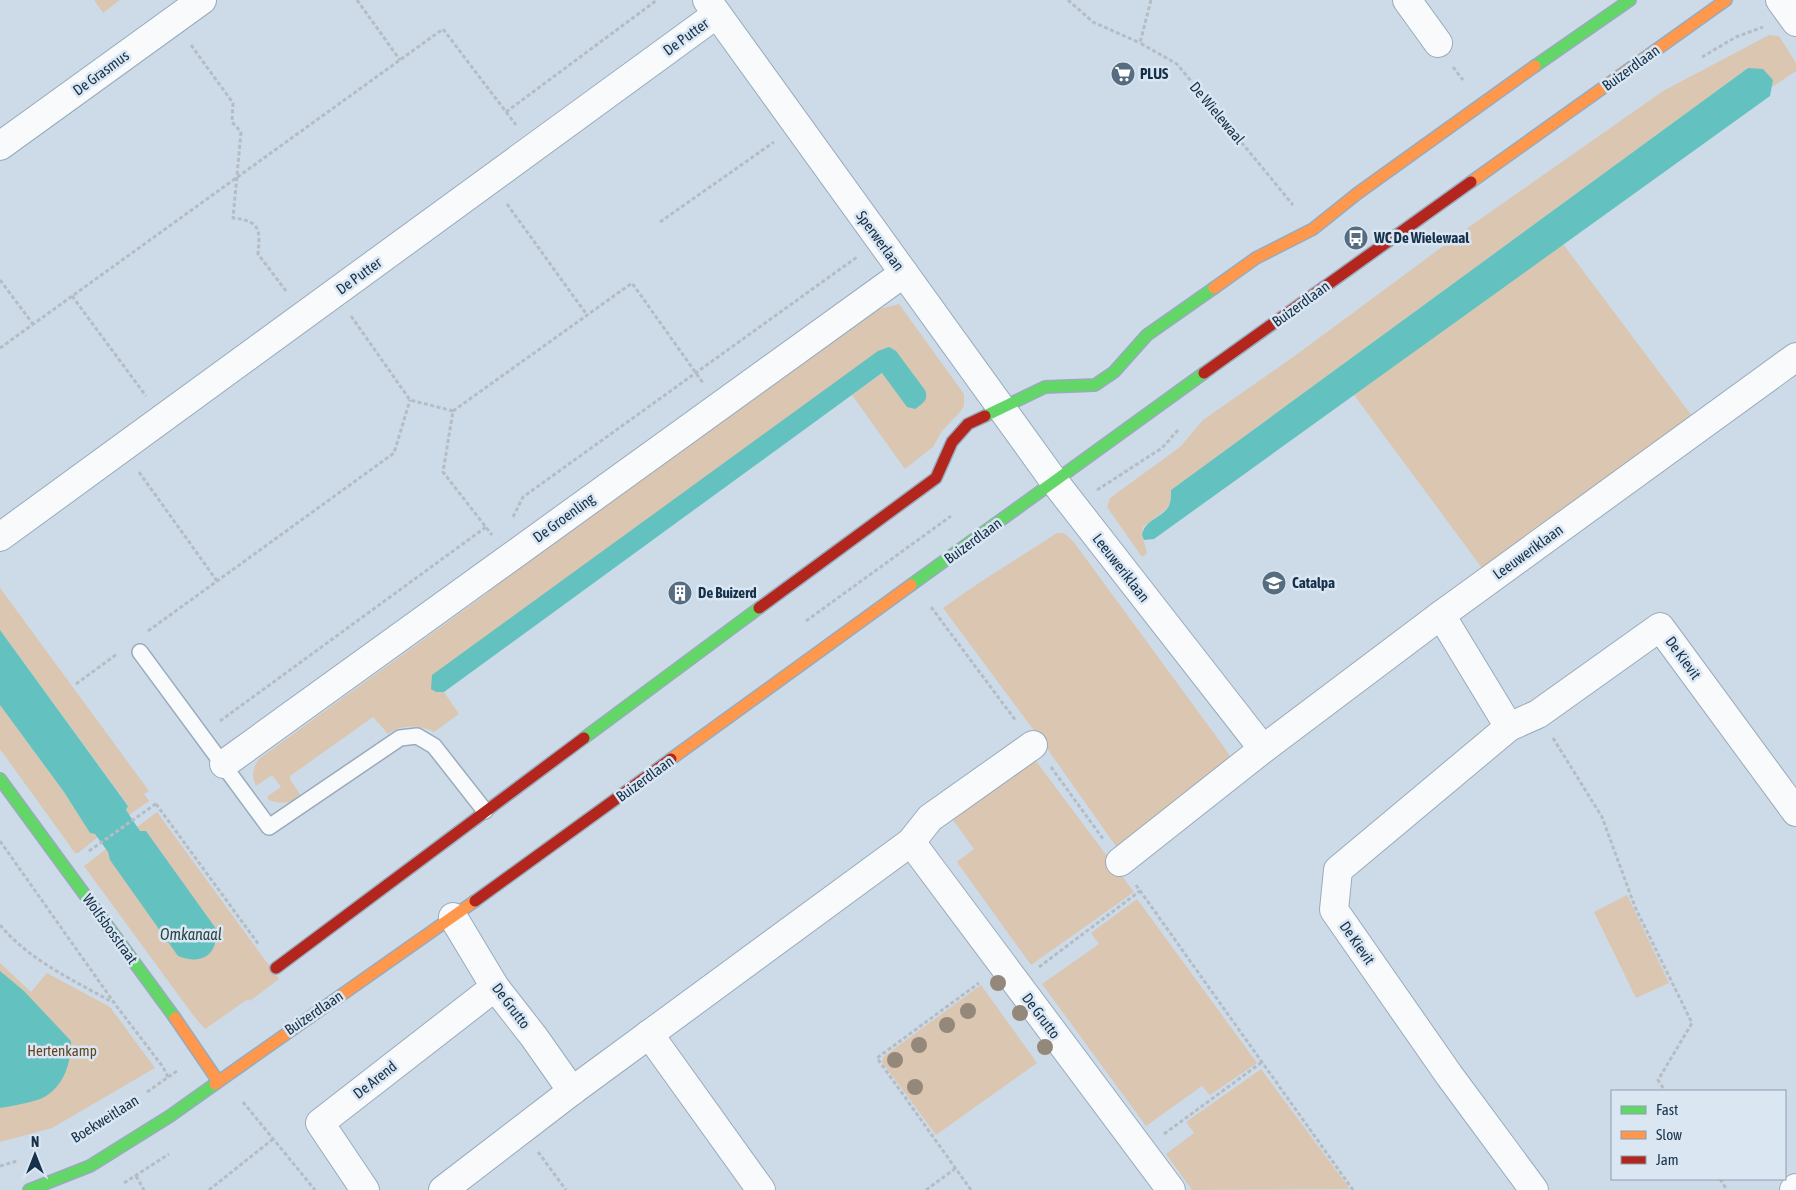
<svg xmlns="http://www.w3.org/2000/svg" width="1796" height="1190" viewBox="0 0 1796 1190" font-family="'Asap Condensed',sans-serif">
<rect width="100%" height="100%" fill="#cddbe9"/>
<g fill="#dac6b1">
<path d="M94,0H120L103,13Z"/>
<path d="M1769,35L1779,36L1796,63V71L1772,87L1773,80L1748,68L1171,490L1170,505L1163,512L1143,527L1142,535L1147,553L1142,557L1107,507L1110,498L1180,447L1203,420L1296,355L1469,227L1663,91Z"/>
<path d="M1563,244L1692,416L1482,568L1354,395Z"/>
<path d="M899,304L964,394V406L960,412L942,431L933,447L905,469L852,395L883,373L927,396L925,390L893,349L436,692H444L459,714L434,732C419,725 402,724 388,734L373,717L290,776V779L301,796C290,804 281,804 268,800V796L281,787L272,775L256,786C251,775 253,766 260,758L489,592L493,586L871,311Z"/>
<path d="M1057,533H1064L1073,541L1224,747L1235,764L1118,849L1041,740L943,608C980,581 1019,558 1057,533Z"/>
<path d="M0,588L149,791L144,794L149,801L129,815L126,810L128,805L0,630Z"/>
<path d="M0,705L64,792L90,833L95,834L98,837L78,853H75L0,749Z"/>
<path d="M1033,757L1134,892L1031,965L957,862L974,849L950,816Z"/>
<path d="M157,812L279,979L250,1001L248,999L205,1029L193,1015L84,866L106,849L216,945L217,930L146,831H140L137,827Z"/>
<path d="M1627,895L1669,983L1636,998L1594,912Z"/>
<path d="M1137,899L1257,1063L1210,1095L1202,1086L1146,1126L1042,984L1099,944L1091,933Z"/>
<path d="M0,963L31,992L47,973L110,1007L155,1068L52,1128L0,1142Z"/>
<path d="M981,985L1037,1063L936,1135L882,1062L883,1057Z"/>
<path d="M1261,1069L1350,1189L1192,1190L1166,1154L1194,1133L1186,1122Z"/>
</g>
<g fill="#63c2c0">
<path d="M1748,68L1763,69L1773,80L1770,96L1154,539L1144,540L1142,535C1145,519 1161,519 1169,506C1171,501 1171,495 1171,490Z"/>
<path d="M889,347L896,351L925,390C929,400 923,403 915,409L907,407L882,373L444,692H436L431,689L432,675L878,351Z"/>
<path d="M0,630L128,806L126,810L140,831H146L217,930C217,956 201,965 178,956L110,860L108,852L95,834L90,833L64,792L0,705Z"/>
<path d="M0,971L24,991L71,1041C71,1062 65,1084 46,1096C37,1102 11,1106 0,1108Z"/>
</g>
<g fill="none" stroke-linecap="round" stroke-linejoin="round">
<defs>
<path id="lane" d="M140,652L269,827L400,738L417,736L434,746L485,811"/>
<g id="street">
<path d="M707,0L1054,481L1263,749"/>
<path d="M1407,0L1438,43"/>
<path d="M1780,0L1796,22"/>
<path d="M0,146L202,0"/>
<path d="M0,537L717,14"/>
<path d="M1441,615L1509,727"/>
<path d="M224,764L904,273"/>
<path d="M911,842L1171,1190"/>
<path d="M1120,862L1263,749L1441,615L1796,357"/>
<path d="M453,917L495,987L534,1037L572,1091"/>
<path d="M649,1034L761,1190"/>
<path d="M365,1190L320,1123L495,987"/>
<path d="M443,1190L572,1091L911,842L930,818L1033,745"/>
<path d="M1534,1190L1449,1075L1334,910L1338,870L1509,727L1538,714L1660,627L1796,812"/>
<path d="M1794,1190L1796,1188"/>
</g>
<g id="fast">
<path d="M1535,66L1630,0"/>
<path d="M985,416L1045,387L1095,385L1114,372L1147,335L1214,288"/>
<path d="M911,585L1204,373"/>
<path d="M584,738L759,608"/>
<path d="M0,779L175,1018"/>
<path d="M29,1190L90,1166L170,1116L215,1084"/>
</g>
<g id="slow">
<path d="M1471,182L1726,0"/>
<path d="M1214,288L1256,258L1313,229L1358,193L1535,66"/>
<path d="M671,759L911,585"/>
<path d="M175,1018L218,1081"/>
<path d="M215,1084L475,901"/>
</g>
<g id="jam">
<path d="M1204,373L1471,182"/>
<path d="M759,608L936,478L952,442L968,424L985,416"/>
<path d="M475,901L671,759"/>
<path d="M276,968L584,738"/>
</g>
</defs>
<use href="#lane" stroke="#98abbc" stroke-width="18"/>
<use href="#street" stroke="#98abbc" stroke-width="30"/>
<use href="#fast" stroke="#98abbc" stroke-width="14"/>
<use href="#slow" stroke="#98abbc" stroke-width="14"/>
<use href="#jam" stroke="#98abbc" stroke-width="14"/>
<g stroke="#b5bcc3" stroke-width="3" stroke-dasharray="4 2.5" stroke-linecap="butt">
<path d="M357,0L400,60"/>
<path d="M1068,0L1093,22L1140,43"/>
<path d="M1151,0L1140,43L1177,64L1293,205"/>
<path d="M191,45L233,103L232,122L241,132L233,218C261,221 260,230 258,254L286,291"/>
<path d="M1702,57L1736,37L1763,27"/>
<path d="M1453,67L1463,80"/>
<path d="M506,112L657,0"/>
<path d="M507,204L587,315"/>
<path d="M660,222L774,142"/>
<path d="M0,280L33,324"/>
<path d="M72,296L146,396"/>
<path d="M351,316L410,400L453,411L443,472L492,535"/>
<path d="M0,348L443,29L516,125"/>
<path d="M453,411L632,283L703,383"/>
<path d="M139,472L217,581"/>
<path d="M1097,490L1162,448L1178,430"/>
<path d="M513,517L523,497L857,257"/>
<path d="M931,607L1016,721"/>
<path d="M806,621L951,516"/>
<path d="M148,631L394,453L410,400"/>
<path d="M76,684L117,654"/>
<path d="M220,721L486,527"/>
<path d="M1553,738L1602,817L1635,907L1692,1023L1658,1080L1665,1091"/>
<path d="M1051,767L1103,839"/>
<path d="M156,804L259,945"/>
<path d="M0,841L115,1004L163,1067L168,1077"/>
<path d="M89,851L157,803"/>
<path d="M1136,885L1353,1190"/>
<path d="M0,925C29,960 73,980 112,1002"/>
<path d="M1039,967L1140,891"/>
<path d="M147,1092L177,1071"/>
<path d="M243,1102L315,1190"/>
<path d="M1164,1134L1262,1062"/>
<path d="M538,1152L566,1190"/>
<path d="M0,1166L17,1161"/>
<path d="M136,1176L144,1190"/>
<path d="M1720,1179L1727,1190"/>
<path d="M124,1183L169,1154"/>
<path d="M209,1190L273,1139"/>
<path d="M926,1190L956,1168"/>
<path d="M971,1190L877,1058L979,983"/>
</g>
<use href="#lane" stroke="#f8fafc" stroke-width="15"/>
<use href="#street" stroke="#f8fafc" stroke-width="28"/>
<use href="#fast" stroke="#63d668" stroke-width="11"/>
<use href="#slow" stroke="#ff974d" stroke-width="11"/>
<use href="#jam" stroke="#b3261e" stroke-width="11"/>
</g>
<g fill="#93887a">
<circle cx="998" cy="983" r="8"/>
<circle cx="968" cy="1011" r="8"/>
<circle cx="1020" cy="1013" r="8"/>
<circle cx="947" cy="1025" r="8"/>
<circle cx="919" cy="1045" r="8"/>
<circle cx="1045" cy="1047" r="8"/>
<circle cx="895" cy="1060" r="8"/>
<circle cx="915" cy="1087" r="8"/>
</g>
<defs>
<symbol id="supermarket-disc" viewBox="-11 -11 22 22"><circle r="9.5" fill="#566c81" stroke="#dae7f3"/><path d="M-6-5.5h2.5l.6 2H6L4.5 2H-2.5L-4.4-4H-6ZM-1.5 3.2a1.3 1.3 0 1 0 .1 0ZM3 3.2a1.3 1.3 0 1 0 .1 0Z" fill="#fff"/></symbol>
<symbol id="bus-disc" viewBox="-11 -11 22 22"><circle r="9.5" fill="#566c81" stroke="#dae7f3"/><path d="M-5-6H5V4H4V6H2V4H-2V6H-4V4H-5ZM-3.5-4V0h7V-4ZM-3.5 1.2v1.5H-2V1.2ZM2 1.2v1.5H3.5V1.2Z" fill="#fff"/></symbol>
<symbol id="school-disc" viewBox="-11 -11 22 22"><circle r="9.5" fill="#566c81" stroke="#dae7f3"/><path d="M0-5L7-2L0 1L-7-2ZM-4 1L0 2.5L4 1V4Q0 6-4 4Z" fill="#fff"/></symbol>
<symbol id="building-disc" viewBox="-11 -11 22 22"><circle r="9.5" fill="#566c81" stroke="#dae7f3"/><path d="M-4-6H4V6H1V3H-1V6H-4ZM-2.5-4.3h1.7v1.8h-1.7ZM.8-4.3h1.7v1.8H.8ZM-2.5-1h1.7V.8h-1.7ZM.8-1h1.7V.8H.8Z" fill="#fff"/></symbol>
</defs>
<g fill-rule="evenodd">
<use href="#supermarket-disc" x="1109" y="60" width="28" height="28"/>
<use href="#bus-disc" x="1342" y="224" width="28" height="28"/>
<use href="#school-disc" x="1260" y="569" width="28" height="28"/>
<use href="#building-disc" x="666" y="579" width="28" height="28"/>
</g>
<g text-anchor="middle" stroke-width="5" stroke-linejoin="round" paint-order="stroke">
<g font-size="15" fill="#163149" stroke="#dae7f3">
<text transform="translate(686 37) rotate(-36)" y="5">De Putter</text>
<text transform="translate(1631 68) rotate(-36)" y="5">Buizerdlaan</text>
<text transform="translate(101 73) rotate(-36)" y="5">De Grasmus</text>
<text transform="translate(1217 113) rotate(50)" y="5">De Wielewaal</text>
<text transform="translate(880 241) rotate(54)" y="5">Sperwerlaan</text>
<text transform="translate(359 276) rotate(-36)" y="5">De Putter</text>
<text transform="translate(1301 304) rotate(-36)" y="5">Buizerdlaan</text>
<text transform="translate(564 518) rotate(-36)" y="5">De Groenling</text>
<text transform="translate(973 541) rotate(-36)" y="5">Buizerdlaan</text>
<text transform="translate(1528 552) rotate(-36)" y="5">Leeuweriklaan</text>
<text transform="translate(1121 568) rotate(52)" y="5">Leeuweriklaan</text>
<text transform="translate(1683 658) rotate(54)" y="5">De Kievit</text>
<text transform="translate(645 779) rotate(-36)" y="5">Buizerdlaan</text>
<text transform="translate(110 929) rotate(54)" y="5">Wolfsbosstraat</text>
<text transform="translate(1357 943) rotate(55)" y="5">De Kievit</text>
<text transform="translate(511 1006) rotate(53)" y="5">De Grutto</text>
<text transform="translate(314 1013) rotate(-34)" y="5">Buizerdlaan</text>
<text transform="translate(1041 1016) rotate(53)" y="5">De Grutto</text>
<text transform="translate(375 1080) rotate(-38)" y="5">De Arend</text>
<text transform="translate(105 1119) rotate(-32)" y="5">Boekweitlaan</text>
</g>
<g font-size="15" font-weight="bold" fill="#163149" stroke="#dae7f3" text-anchor="start">
<text x="1140" y="79">PLUS</text>
<text x="1374" y="243">WC De Wielewaal</text>
<text x="1292" y="588">Catalpa</text>
<text x="698" y="598">De Buizerd</text>
</g>
<g font-size="15" fill="#644420" stroke="#dae7f3">
<text x="62" y="1056">Hertenkamp</text>
</g>
<g font-size="16" font-style="italic" fill="#2b4643" stroke="#dae7f3">
<text x="191" y="940">Omkanaal</text>
</g>
</g>
<rect x="1611" y="1090" width="175" height="90" fill="#dae7f3" stroke="#8c9eaf"/>
<rect x="1621" y="1106" width="25" height="8" fill="#63d668" stroke="#8c9eaf"/>
<text x="1656" y="1115" font-size="15" fill="#163149">Fast</text>
<rect x="1621" y="1131" width="25" height="8" fill="#ff974d" stroke="#8c9eaf"/>
<text x="1656" y="1140" font-size="15" fill="#163149">Slow</text>
<rect x="1621" y="1156" width="25" height="8" fill="#b3261e" stroke="#8c9eaf"/>
<text x="1656" y="1165" font-size="15" fill="#163149">Jam</text>
<g transform="translate(35 1155)" stroke="#dae7f3" stroke-width="4" paint-order="stroke">
<path d="M0-4L9 19L0 12L-9 19Z" fill="#163149"/>
<text y="-8" font-size="14" font-weight="bold" text-anchor="middle" fill="#163149">N</text>
</g>
</svg>
